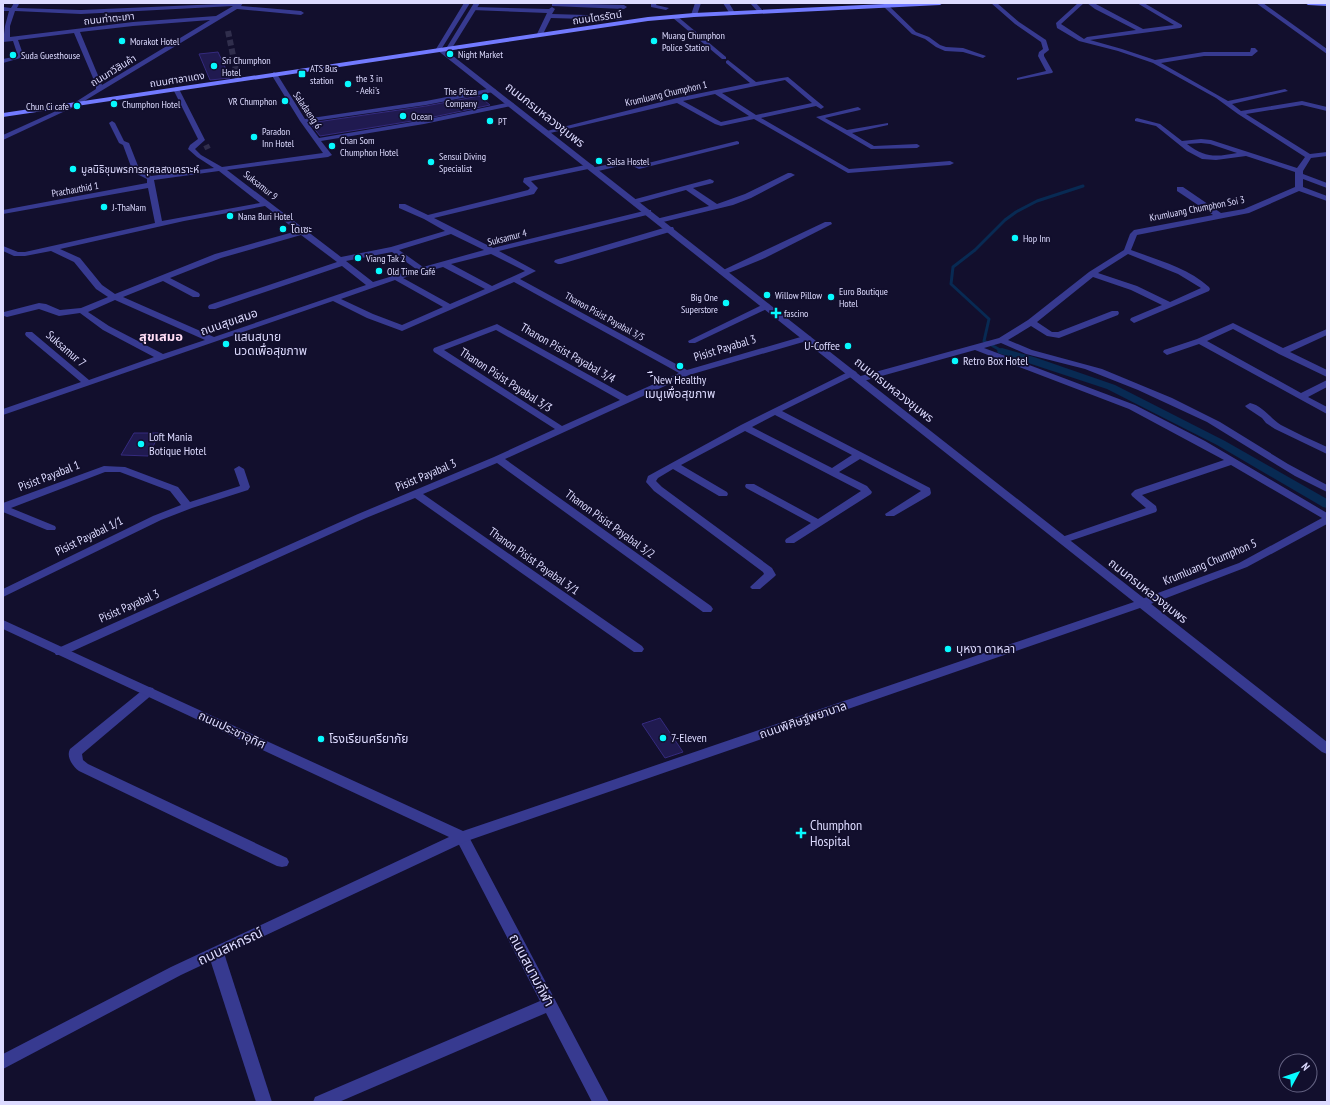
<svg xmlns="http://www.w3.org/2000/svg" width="1330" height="1105" viewBox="0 0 1330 1105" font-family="'PT Sans Narrow','Noto Sans Thai',sans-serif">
<rect width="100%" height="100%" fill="#120f2d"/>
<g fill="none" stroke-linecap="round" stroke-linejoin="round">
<path stroke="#082a53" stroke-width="3" d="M1002,351L984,341L989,319L951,284L953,267L975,250L1005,220L1016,212L1037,201L1083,186"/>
<path fill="#082a53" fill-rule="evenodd" d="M1002,348L1034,357L1115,385L1225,441L1327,499V508L1323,507L1217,445L1107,389L998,353L997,351L998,349Z"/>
</g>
<g fill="#201a50" stroke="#342a7e">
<path d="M218,52L230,78L210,80L199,54Z"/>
<path d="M479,96L490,105L424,119L320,136L310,123L426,106Z"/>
<path d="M134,433H160L148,456L121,455Z"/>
<path d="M660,718L683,752L665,758L642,724Z"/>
</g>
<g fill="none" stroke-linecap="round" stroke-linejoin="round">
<g stroke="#302e4c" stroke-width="6" stroke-dasharray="6 3" stroke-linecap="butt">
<path d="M228,31L238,80"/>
<path d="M206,145L208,149"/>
</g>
<g fill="#373a90" fill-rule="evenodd">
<path d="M14,3L19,4L17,8L81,10L243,3L241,6L301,11L304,13L301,15L237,9L76,106L74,105V103L96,89V85L74,33L18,40L24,57L3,63V59L18,56L13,41L3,42L5,26L9,11H3V7L11,8ZM233,6L216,16L133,22L10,37V26L15,11L81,14ZM210,20L102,85L80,32L133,26Z"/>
<path d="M554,3L624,5L627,7L624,9L552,6V4Z"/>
<path d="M651,3H657L656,5L669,8L666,10L651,7Z"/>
<path d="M695,3H701L697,15L694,17L691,15Z"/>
<path d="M723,3H729L735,13L734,14H730Z"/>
<path d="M750,3H756L764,12L763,13H759Z"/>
<path d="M991,3H997L1019,22L1046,40L1049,50L1044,54V56L1053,72L1052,73L1017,80V78L1046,71L1038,56L1039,52L1043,49L1041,42L1015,24Z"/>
<path d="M1078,3H1084L1061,24L1084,39L1087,37L1136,30L1095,9L1087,3H1094L1143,29L1174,25L1137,3H1144L1182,25V27L1180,28L1090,40L1122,49L1155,60L1204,52H1250L1251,48H1255L1258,51L1252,56H1204L1161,63L1228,101L1285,89L1288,91L1232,104L1241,111L1302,101L1327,107V111L1302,105L1246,114L1310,154L1327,152V156L1311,158L1303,171V174L1327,183V188L1303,179V187L1327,196V201L1299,191L1249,213L1137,235L1131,250C1158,260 1188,268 1209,287L1210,289L1209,291L1134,323L1130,320L1131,318L1162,305L1131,290L1093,277L1037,322L1052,332H1058L1112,311H1118L1119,313L1118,315L1059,338L1047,336L1031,326L1008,340L1032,350L1102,369L1172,398L1220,422L1288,464L1327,485V492L1295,476L1207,422L1138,390L1085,369L1026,354L1001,343L984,348L1135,405L1205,441L1327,513V524L1247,567L1143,607L1139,606L1137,603L1139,600L1239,563L1322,518L1231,465L1142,495L1156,506L1157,510L1156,512L1067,542H1059L1058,540L1059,538L1146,508L1132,496L1131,494L1135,490L1224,460L1129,409L975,350L860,382L855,379L857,377L999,338L1028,320L1089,272L1124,250L1130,234L1134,230L1213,215L1177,191V187H1183L1221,213L1244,209L1295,187V172L1246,156L1216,160L1202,159L1187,151L1156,126L1135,121V119L1137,118L1160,124L1182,141L1201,139L1211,140L1297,168L1305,157L1238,114L1216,98L1153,63L1118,51L1079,41L1057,28L1056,23ZM1201,143L1210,144L1237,153C1216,157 1205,158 1187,144ZM1128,254L1178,274L1201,288L1170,302L1137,286L1098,273Z"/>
<path d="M884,5H888L916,32L929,37L940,45L946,47L963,48L986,56L983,58L963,52L945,51L936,47L925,39L912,34L884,7Z"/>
<path d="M474,7L549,9L552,7L555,9L552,14L620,16L623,18L620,20L551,18L543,34L540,36L537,34L547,13L472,10L471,9Z"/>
<path d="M673,16H677L726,57V59H722L673,18Z"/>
<path d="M728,60L756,82L788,77L823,106L824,107L821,109L816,106L761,118L849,169L950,161L954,163L950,165L848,173L754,119L721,126L715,124L677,103L546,134L543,132L677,98L750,83L726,63V61ZM785,80L812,103L756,115L722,93ZM715,94L749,116L721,122L683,101Z"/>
<path d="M274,72L277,74L305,119L426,101L493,88L496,90L493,92L426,105L307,122L319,138L424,120L511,102L514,104L511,106L424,124L321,141L332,155L328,157L227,170L341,257L391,247L445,231L424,219L399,208V204H405L428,215L528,190L530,188L523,182L524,178L590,164L594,166L593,168L531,181L538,188L534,194L434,218L493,248L648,210H651V214L499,251L536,271L520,279L687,370L804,336H810L811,338L810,340L689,375L505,459L711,606L713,609L711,612H703L497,463L423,494L642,646L644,649L642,652H634L415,498L366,518L64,655H56L54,652L56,649L358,514L494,457L555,429L434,352L433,350L434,348L497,324L627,396L679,373L514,282L402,331L367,318L333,301L3,415V409L81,382L26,336L25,334L26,332H32L89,380L154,357L103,330L80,313L59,316L39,309L7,317L4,316V312L39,303L46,304L60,310L81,308L108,297L96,289L74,262L51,251L25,256H14L3,251V246L18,252H25L155,223L148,188L3,214V210L147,183V179L133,172L123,145L119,143L109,123L112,121L115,123L124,141L129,143L140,171L151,176L214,168L197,157L188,149L190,145L198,139L173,89L176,87L179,89L205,140L195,149L201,155L222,167L323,153L300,121L271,74ZM219,171L260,203L162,221L154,180ZM265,206L297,231L215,254L115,294L102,285L80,258L60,249L184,221ZM451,234L484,250L423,267L399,250ZM301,235L337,262L209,305L208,307L209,309H215L342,266L366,285L214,337L123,297L163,281L193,297H199L200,295L199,293L170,278L221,258ZM392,252L416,269L373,282L346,261ZM491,254L525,271L492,286L451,264ZM443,267L485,289L450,304L403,278ZM395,280L443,307L402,325L373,314L341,299ZM115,300L205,340L163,354L109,326L88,312ZM496,330L620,400L562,426L444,350Z"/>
<path d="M858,107L861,109L860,110L825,118L847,130L888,123V125L852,133L874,146L917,144L920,146L917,148L871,149L816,117Z"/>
<path d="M737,141L739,142V144L639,169L628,164L594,172L590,170L591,168L629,160L640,165Z"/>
<path d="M788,173H791L795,175L751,198L733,205L659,223H656V219L709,206L686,190L635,204L631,202L632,200L710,179L714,181L713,183L693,188L717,204L745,194Z"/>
<path d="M825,222H831L832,224L765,258L726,274H720L719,272Z"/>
<path d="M667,227H673L674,229L673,231L561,264H558L554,262L555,260Z"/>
<path d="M766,303L769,304L770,306L769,308L695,343H689L688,341Z"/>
<path d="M1233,323L1283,348L1327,329V335L1290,352L1327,370V377L1279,354L1233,329L1207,341L1301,393L1327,380V387L1308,397L1327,407V414L1199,344L1167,355L1163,352L1164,350L1197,339Z"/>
<path d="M852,370L855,371L857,373L855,375L782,411L930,488L931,493L930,495L894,516H886L885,514L921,491L860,459L839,472L867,486L872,492L871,494L794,543H786L785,541L786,539L811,523L746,488L745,486L746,484H754L818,519L861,491L745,431L681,465L727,492L728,494L727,496H719L673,469L658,478L656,481L662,487L772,568L776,575L774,577L760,589H752L750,587L764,574L763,572L654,491L646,482L648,476L741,425ZM775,415L852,455L832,468L752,427Z"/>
<path d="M1250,403C1263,406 1270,418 1281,425C1296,433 1312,440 1327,447V454L1275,429L1266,423L1262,418L1247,408L1245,406Z"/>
<path d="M104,466L125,467L178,487L190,502L240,486L234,469L239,466L244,469L250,487L248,490L192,508L161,520L3,597V589L153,516L181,505L170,491L120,472H105L11,508L55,526L56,528L55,530H47L3,512V503Z"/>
<path d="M149,687L153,688L155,691L153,694L82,754L83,760L88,764L287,858L289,862L287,866L282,867L277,866L79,771C72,766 66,756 70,749L145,688Z"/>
<path d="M462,832L467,833L469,837L609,1102H592L546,1013L339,1102H313L315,1097L540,1001L455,837L457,833Z"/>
<path d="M216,947L221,949L224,953L272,1102H256L208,953L211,949Z"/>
</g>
<g fill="#373a90" fill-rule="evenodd">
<path d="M464,3H470L442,48L444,49L447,47L474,3H480L452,48L448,52L1327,742V754L1322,752L1140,608L467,841L181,975L3,1069V1054L171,967L449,837L3,629V620L463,831L1134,602L437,50L436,49Z"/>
<path d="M1256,3H1263L1327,49V54Z"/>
<path d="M76,102L78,103V105L3,140V135Z"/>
</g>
<g fill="#727aff" fill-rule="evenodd">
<path d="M906,3H943L940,5L694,17L648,21L3,117V113L648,17L694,13Z"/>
<path d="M1305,3H1327V6L1308,5Z"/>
</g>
</g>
<g fill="#07faff" stroke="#120f2d" stroke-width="1.5">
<circle cx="122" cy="41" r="4"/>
<circle cx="654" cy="41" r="4"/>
<circle cx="450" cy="54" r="4"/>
<circle cx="13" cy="55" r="4"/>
<circle cx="214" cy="66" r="4"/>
<rect x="298" y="70" width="8" height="8" rx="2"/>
<circle cx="348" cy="84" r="4"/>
<circle cx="485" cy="97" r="4"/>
<circle cx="285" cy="101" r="4"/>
<circle cx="114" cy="104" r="4"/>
<circle cx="77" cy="106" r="4"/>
<circle cx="403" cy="116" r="4"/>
<circle cx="490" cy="121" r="4"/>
<circle cx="254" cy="137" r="4"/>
<circle cx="332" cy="146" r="4"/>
<circle cx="599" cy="161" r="4"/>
<circle cx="431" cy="162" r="4"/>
<circle cx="73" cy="169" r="4"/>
<circle cx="104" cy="207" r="4"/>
<circle cx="230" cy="216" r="4"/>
<circle cx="283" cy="229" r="4"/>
<circle cx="1015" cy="238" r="4"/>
<circle cx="358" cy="258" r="4"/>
<circle cx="379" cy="271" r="4"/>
<circle cx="767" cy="295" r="4"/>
<circle cx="831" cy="297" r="4"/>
<circle cx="726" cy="303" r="4"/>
<path d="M774 307h4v4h4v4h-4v4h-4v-4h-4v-4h4z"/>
<circle cx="226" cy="344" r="4"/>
<circle cx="848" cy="346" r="4"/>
<circle cx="955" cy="361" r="4"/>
<circle cx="680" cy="366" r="4"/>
<circle cx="141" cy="444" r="4"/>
<circle cx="948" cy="649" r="4"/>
<circle cx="663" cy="738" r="4"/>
<circle cx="321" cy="739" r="4"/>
<path d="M799 827h4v4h4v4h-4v4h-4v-4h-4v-4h4z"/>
</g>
<g text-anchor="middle" stroke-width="3.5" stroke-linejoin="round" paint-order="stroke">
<g font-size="10" fill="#dddbff" stroke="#120f2d">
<text transform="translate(597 17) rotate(-8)" y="4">ถนนไตรรัตน์</text>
<text transform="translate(109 18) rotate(-6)" y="4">ถนนท่าตะเภา</text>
<text transform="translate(113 70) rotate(-31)" y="4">ถนนทวีสินค้า</text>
<text transform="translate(177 79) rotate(-9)" y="4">ถนนศาลาแดง</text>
<text transform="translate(666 93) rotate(-13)" y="4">Krumluang Chumphon 1</text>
<text transform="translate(308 110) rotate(56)" y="4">Saladaeng 6</text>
<text transform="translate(261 185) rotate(38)" y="4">Suksamur 9</text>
<text transform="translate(75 189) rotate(-10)" y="4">Prachauthid 1</text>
<text transform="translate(1197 208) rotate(-11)" y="4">Krumluang Chumphon Soi 3</text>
<text transform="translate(507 237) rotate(-14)" y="4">Suksamur 4</text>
<text transform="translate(605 316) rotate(29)" y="4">Thanon Pisist Payabal 3/5</text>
</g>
<g font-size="10" fill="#dddbff" stroke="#120f2d" text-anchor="start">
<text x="662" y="39">Muang Chumphon<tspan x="662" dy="12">Police Station</tspan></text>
<text x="130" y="45">Morakot Hotel</text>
<text x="458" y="58">Night Market</text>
<text x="21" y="59">Suda Guesthouse</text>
<text x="222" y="64">Sri Chumphon<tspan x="222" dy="12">Hotel</tspan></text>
<text x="310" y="72">ATS Bus<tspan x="310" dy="12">station</tspan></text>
<text x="356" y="82">the 3 in<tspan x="356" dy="12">- Aeki's</tspan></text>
<text x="477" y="95" text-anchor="end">The Pizza<tspan x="477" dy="12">Company</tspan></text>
<text x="277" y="105" text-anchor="end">VR Chumphon</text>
<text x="122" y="108">Chumphon Hotel</text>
<text x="69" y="110" text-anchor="end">Chun Ci cafe</text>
<text x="411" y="120">Ocean</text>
<text x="498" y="125">PT</text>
<text x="262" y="135">Paradon<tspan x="262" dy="12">Inn Hotel</tspan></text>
<text x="340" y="144">Chan Som<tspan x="340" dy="12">Chumphon Hotel</tspan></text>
<text x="439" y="160">Sensui Diving<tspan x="439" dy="12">Specialist</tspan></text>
<text x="607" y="165">Salsa Hostel</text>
<text x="81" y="173">มูลนิธิชุมพรการกุศลสงเคราะห์</text>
<text x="112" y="211">J-ThaNam</text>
<text x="238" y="220">Nana Buri Hotel</text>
<text x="291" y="233">โดเซะ</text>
<text x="1023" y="242">Hop Inn</text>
<text x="366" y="262">Viang Tak 2</text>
<text x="387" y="275">Old Time Café</text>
<text x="839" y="295">Euro Boutique<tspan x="839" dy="12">Hotel</tspan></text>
<text x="775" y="299">Willow Pillow</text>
<text x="718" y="301" text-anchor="end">Big One<tspan x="718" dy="12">Superstore</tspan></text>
<text x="784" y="317">fascino</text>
</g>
<g font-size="12" fill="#dddbff" stroke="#120f2d">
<text transform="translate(545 115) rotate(38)" y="4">ถนนกรมหลวงชุมพร</text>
<text transform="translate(229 322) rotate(-19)" y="4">ถนนสุขเสมอ</text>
<text transform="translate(725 348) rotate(-17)" y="4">Pisist Payabal 3</text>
<text transform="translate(66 349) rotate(41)" y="4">Suksamur 7</text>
<text transform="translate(568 353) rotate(30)" y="4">Thanon Pisist Payabal 3/4</text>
<text transform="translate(506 380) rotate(33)" y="4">Thanon Pisist Payabal 3/3</text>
<text transform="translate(894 390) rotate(38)" y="4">ถนนกรมหลวงชุมพร</text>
<text transform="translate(426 475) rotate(-23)" y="4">Pisist Payabal 3</text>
<text transform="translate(49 476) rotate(-21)" y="4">Pisist Payabal 1</text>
<text transform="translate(610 524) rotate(36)" y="4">Thanon Pisist Payabal 3/2</text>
<text transform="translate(89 536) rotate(-26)" y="4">Pisist Payabal 1/1</text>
<text transform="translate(534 561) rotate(35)" y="4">Thanon Pisist Payabal 3/1</text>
<text transform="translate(1210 562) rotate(-23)" y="4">Krumluang Chumphon 5</text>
<text transform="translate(1148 591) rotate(38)" y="4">ถนนกรมหลวงชุมพร</text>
<text transform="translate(129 606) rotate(-24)" y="4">Pisist Payabal 3</text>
<text transform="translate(803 720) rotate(-19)" y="4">ถนนพิศิษฐ์พยาบาล</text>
<text transform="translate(232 730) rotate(25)" y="4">ถนนประชาอุทิศ</text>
</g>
<g font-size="12" fill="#dddbff" stroke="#120f2d" text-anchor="start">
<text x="234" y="341">แสนสบาย<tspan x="234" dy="14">นวดเพื่อสุขภาพ</tspan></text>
<text x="840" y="350" text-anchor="end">U-Coffee</text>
<text x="963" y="365">Retro Box Hotel</text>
<text x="680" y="384" text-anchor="middle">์ืNew Healthy<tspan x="680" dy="14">เมนูเพื่อสุขภาพ</tspan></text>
<text x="149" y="441">Loft Mania<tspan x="149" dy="14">Botique Hotel</tspan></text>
<text x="956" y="653">บุหงา ดาหลา</text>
<text x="671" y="742">7-Eleven</text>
<text x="329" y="743">โรงเรียนศรียาภัย</text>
</g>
<g font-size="13" font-weight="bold" fill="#ffddf5" stroke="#120f2d">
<text x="161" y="341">สุขเสมอ</text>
</g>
<g font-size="14" fill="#dddbff" stroke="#120f2d" text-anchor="start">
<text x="810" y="830">Chumphon<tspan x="810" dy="16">Hospital</tspan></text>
</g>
<g font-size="14" fill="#dddbff" stroke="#120f2d">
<text transform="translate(230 946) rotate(-25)" y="5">ถนนสหกรณ์</text>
<text transform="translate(532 970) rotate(62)" y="5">ถนนสนามกีฬา</text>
</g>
</g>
<rect width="1330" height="1105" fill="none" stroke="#dddbff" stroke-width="8"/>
<g transform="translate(1298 1073) rotate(50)"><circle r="19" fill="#120f2d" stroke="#636181"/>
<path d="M0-3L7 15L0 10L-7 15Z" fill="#07faff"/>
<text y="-6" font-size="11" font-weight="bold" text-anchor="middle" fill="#dddbff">N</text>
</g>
</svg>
